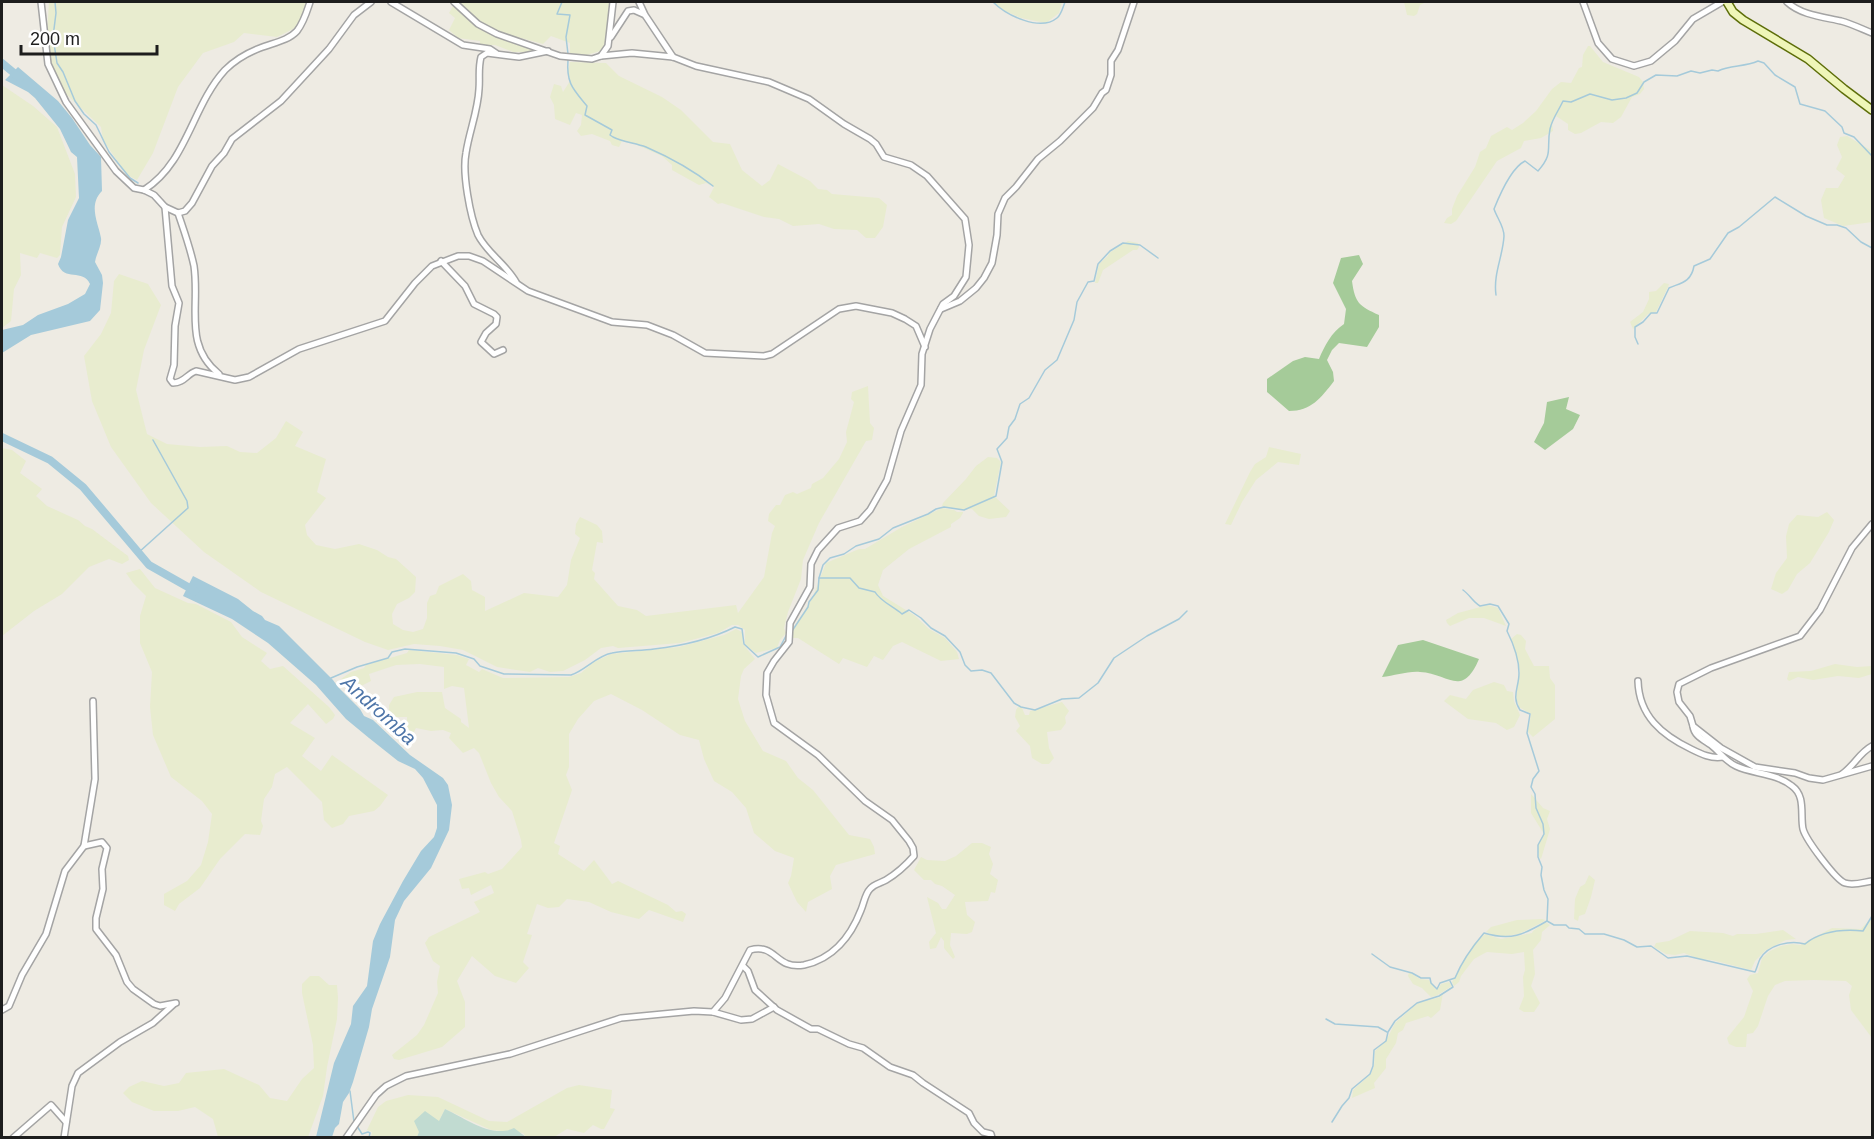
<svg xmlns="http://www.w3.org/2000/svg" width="1874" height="1139" viewBox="0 0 1874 1139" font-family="Arial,sans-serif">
<rect width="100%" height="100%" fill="#eeebe3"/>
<g fill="#e8eccf">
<path d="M49,2H306L299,26L277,37L244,33L234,42L203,53L178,87L153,153L137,180L127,175L103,140L101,127L64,92L55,74L49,60L47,33Z"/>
<path d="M457,2H610L608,34L603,50L587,55H570V43L551,36L543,44L503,33L473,19Z"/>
<path d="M994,2H1062L1059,13L1046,23L1021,18L1001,9Z"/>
<path d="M1404,2H1426L1420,5L1417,14L1414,16L1407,15Z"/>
<path d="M453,6L482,30L538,49V52H513L495,45H480V41L458,38L449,30L455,18L449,13Z"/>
<path d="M1588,46H1590L1603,62L1639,77L1643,82L1644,89L1640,94L1632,97L1621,117L1613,123L1601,122L1581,133L1575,134L1568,130V124L1556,116L1552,123L1553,131L1541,138L1524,141L1521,148L1497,161L1456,221L1451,224L1444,223L1447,218L1452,215V209L1457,196L1475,167L1480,152L1486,148L1491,136L1507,127L1512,130L1523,123L1536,111L1552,89L1561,82L1571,83L1579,68L1582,67L1583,55Z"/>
<path d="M570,62L606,63L619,76L662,97L681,110L713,142L730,144L742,170L762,186L770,180L778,164L810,181L818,189L827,190L832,194L879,198L887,205L883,227L875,238H866L857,230L834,229L819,224L793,226L779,219L764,217L722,203L718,204L709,197L714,187L706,183L699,185L672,170V165L662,156L635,144L622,141L619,147L612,145L610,141L592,134L581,136L577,131L581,125L582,115L576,113L570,125L555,119L554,105L550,97L554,84L561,86L563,92L570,81L568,72Z"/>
<path d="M2,85L33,106L57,127L75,174L76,197L62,227L60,255L57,258L40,253L37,258L20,253L21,275L14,289L11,321L2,328Z"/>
<path d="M1847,136L1872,151V222L1843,226L1824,218L1821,200L1826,188H1838L1845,176L1836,169L1842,157L1837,145L1840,137Z"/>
<path d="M1128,241L1138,243L1139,247L1137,250H1133L1103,270L1098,283H1095L1099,264L1108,256L1109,253Z"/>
<path d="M119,274L148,284L161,305L144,350L136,390L147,434L167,444L200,447L227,446L240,452L257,453L276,438L286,421L303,432L295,446L326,459L317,492L326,498L305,525L307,535L316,545L335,549L359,544L377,550L388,557L396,559L416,577L415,592L409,598L397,604L392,614L393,624L403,630L413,632L423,629L427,618V603L430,596L436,594L439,586L463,574L471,581L472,590L485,597V611L524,593L558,597L567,585L571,560L580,538L575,534L576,524L580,517L597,525L602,531L603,543L597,542L592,570L595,573L594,579L618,606L637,610L646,616L736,605L738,613L764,577L772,533L775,526L768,521L769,514L776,505H780L785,495L793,492L797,494L811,488L812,484L823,478L839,459L847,442L846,432L854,402L851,399L852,392L868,386L870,423L874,428L872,440L866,441L819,523L803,560L801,579L788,612L784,628L786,633L780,640L777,648L756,653L745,645V630L738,625H732L718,633L680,643L618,648L613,646L601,648L585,660L563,671L550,672L538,668L530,672L497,667L463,650L440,646L414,644L388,650L365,642L261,592L204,552L151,503L111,447L92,401L84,356L101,334L111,313L114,281Z"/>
<path d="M1664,283L1669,284L1668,287L1656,312L1648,314L1633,329L1630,322L1643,312L1649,299V292L1656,291Z"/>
<path d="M1269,447L1301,454L1299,465L1278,462L1256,480L1242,502L1231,525L1225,524L1250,472L1255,464L1266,457Z"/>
<path d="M2,448L12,450L26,461L20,473L42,489L36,496L47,506L78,520L85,526L92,529L128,556L129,560L122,564L109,559L89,567L62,594L34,611L2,636Z"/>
<path d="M988,457L997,458L1001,462L994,496L1010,511L1006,517L989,519L979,516L972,509L960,510L942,506L943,503L966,479L976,466Z"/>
<path d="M942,508L954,510L957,512H963V513L960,518L951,524V527L909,549L883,570L878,585L883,596L914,615L929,629L945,638L957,652L959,659L941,661L902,642L893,646L883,660L874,656L867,667L843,658L839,664L798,638H792L794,627L812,599L826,563L859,549H865L902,527Z"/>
<path d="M1827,512L1834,520L1829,532L1810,563L1797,574L1788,590L1782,594L1771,589L1776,573L1787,558L1786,536L1789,524L1797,515L1818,517Z"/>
<path d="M140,569L155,588L188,603L196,604L231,622L242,637L267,653L261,661L270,669L283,666L329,707L335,715L333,719L326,724L308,704L290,723L315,738L302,756L321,771L332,755L388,795L380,806L374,811L349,816L343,824L332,828L324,820L322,802L287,767L275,774L272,787L264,799L261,821L263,826L260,835L245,834L220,859L200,888L179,904L175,911L164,905V894L187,881L201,865L208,842L212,814L202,801L171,777L153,735L150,707L152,672L140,643V616L146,596L133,583L126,573Z"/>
<path d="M1488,605L1498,608L1506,626L1484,618H1469L1450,626L1447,623L1446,620L1458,613Z"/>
<path d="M736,629L742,632L743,644L755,659L744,669L741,676L738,699L745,721L763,751L786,761L798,778L813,790L849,835L870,839L874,847L875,854L836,865L830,876L832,889L808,902L806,912L797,902L788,883L791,876L794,858L775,851L754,833L746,808L732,792L714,781L704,759L699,740L680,735L642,710L611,694L594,701L578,719L569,734V767L566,775L572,790L554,843L560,846L558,854L584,871L594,860L612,884L618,881L668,905L676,912L682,911L686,914L683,922L649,910L639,919L611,912L589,902L567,899L559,907L548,908L537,904L527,934L532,935L523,962L529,968L516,983L495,976L472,956L457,981L465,1002V1027L442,1047L399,1060L394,1059L392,1055L417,1035L424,1025L438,993L437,982L440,966L433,961L425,943L429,937L480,912L474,902L494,893L491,885L471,895L469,888L462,889L459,879L485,872L488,874L502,869L522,847L521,840L512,811L499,797L491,783L479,753L474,748L463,753L449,738L451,733L443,730L431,731L416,728L412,736L407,733V717H389V705L394,697L417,692H442L445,708L461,719V722L469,728L464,688L452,686L444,689V667L420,664L396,665L369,674L371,681L357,688L350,687L341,679L351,672L364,668L366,665L407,653L409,650L457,655L469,659L466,665L479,672L482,669L503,678L569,677L581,673L594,662L611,654L679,647L724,635Z"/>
<path d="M1517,634L1521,635L1526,641L1525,649L1534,666H1549L1550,678L1555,685V719L1533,737L1528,732L1531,714L1519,707L1516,697L1520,671L1511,639Z"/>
<path d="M1835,664L1857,667L1872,666V674L1859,678L1838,676L1813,680L1798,677L1789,681L1787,679L1789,672L1811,671Z"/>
<path d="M1494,682L1504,685L1507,691L1513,692L1514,701L1520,715L1514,727L1507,730L1496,723L1468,719L1444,701L1450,695L1466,699L1473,690Z"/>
<path d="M1062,702L1069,711L1065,717L1066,723L1061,730L1047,732L1049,748L1054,758L1049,764H1042L1032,758L1030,746L1016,731L1020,726L1015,717L1016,710L1018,707L1022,708L1025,715H1029L1030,711Z"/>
<path d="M1531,794L1543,808L1550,811L1547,819L1550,829L1541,859L1539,857L1538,845L1544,834L1531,813Z"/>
<path d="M972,843H982L991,847L989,854L993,864L990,874L998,880L995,893L991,892L988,901L965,902L967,915L975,922L972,932L967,934L951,933L950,945L955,957L953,959L944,948V941L941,937L936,948L930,949L929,942L936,933L927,897L938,903L942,909H946L955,895L942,886L935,884L931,880H924L914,870L921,857L927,860L945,861L956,856Z"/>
<path d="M1589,875L1595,880L1591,897L1585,914L1579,916L1578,921L1574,919L1575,899L1580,887L1585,884Z"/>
<path d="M1872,917V1038L1851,1010L1849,995L1852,986L1846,981L1814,980L1785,981L1775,985L1768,996L1758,1026L1753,1033L1747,1034L1746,1047H1736L1729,1044L1727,1038L1744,1017L1753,991L1747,979L1750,975L1758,973L1762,958L1770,951L1781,946L1792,944L1800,945L1832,928L1861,929Z"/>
<path d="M1542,919L1545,920L1543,922L1519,934L1498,937L1486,932L1491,927L1517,920Z"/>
<path d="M1545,922L1550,925L1542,932L1541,940L1533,950L1535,974L1531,986L1540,1003L1534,1012H1524L1519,1009L1524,996L1523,977L1525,970L1524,952L1512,954L1487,952L1483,954L1474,959L1461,976L1459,982L1454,986L1452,982L1473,945L1485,934L1501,939L1532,933L1533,931Z"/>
<path d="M1783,930L1796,939L1786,940L1766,950L1755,961L1751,970L1712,960L1699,959L1684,953L1675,955L1666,954L1654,947L1656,943L1669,941L1690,931L1723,933L1733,936L1737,934H1756Z"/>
<path d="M1409,972L1420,979L1429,980L1435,989H1438L1441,984L1449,982L1452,986L1436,996L1431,997L1422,988L1413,984L1408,976Z"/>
<path d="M310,976H319L329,985H337L338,998L337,1019L327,1067L323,1096L308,1137H218L213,1119L195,1107L178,1111H154L132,1102L123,1093L129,1087L142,1081L164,1086L179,1083L186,1073L224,1069L259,1085L270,1098L287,1101L302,1079L314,1068L313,1045L302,993V984Z"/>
<path d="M1443,993L1440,1010L1431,1018L1428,1016L1406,1023L1403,1030L1398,1033L1396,1043L1386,1059V1068L1374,1083L1375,1088L1352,1098L1353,1090L1371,1074L1374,1066L1375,1051L1386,1041L1395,1023L1418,1003L1440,997Z"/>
<path d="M579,1085L612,1090L610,1108L615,1109L604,1129H601L593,1125L584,1133L567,1129L554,1137H526L523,1133L491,1130L445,1109L439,1121L419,1133L417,1137H371L372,1132L367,1130L378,1107L386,1101L408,1095L438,1097L489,1121L507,1122L567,1088Z"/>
</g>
<g fill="#a5cb99">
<path d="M1359,255L1363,264L1352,281C1355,303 1359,306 1379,315V327L1367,347L1339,343L1332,350L1327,360L1333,372L1334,381C1321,398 1311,411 1289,411L1267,392V379L1293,361L1305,357L1319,359C1325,345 1331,333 1344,324L1346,309L1333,283L1341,258Z"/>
<path d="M1569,397L1566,409L1580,415L1573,429L1545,450L1534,442L1544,423L1547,402Z"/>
<path d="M1423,640L1479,659C1462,699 1448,673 1420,672C1407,671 1395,676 1382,677L1398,645Z"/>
</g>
<path fill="#c1dbd1" d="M445,1109C465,1118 492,1139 514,1128L526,1137H417L419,1132L414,1121L425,1111L439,1121Z"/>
<g fill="#a5cada">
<path d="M18,67L58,101L72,118L90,145L101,157L102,191C88,205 98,222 101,238C102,246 96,254 95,262L102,275L103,283L100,310L90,321L31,335L2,353V330L23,325L38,315L68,304L85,294L90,284C83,268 64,282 58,264L61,257L68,220L79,198L77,157L71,152L60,129L35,98L28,92L5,80Z"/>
<path d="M193,576L238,599L253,611L262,616L265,620L279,626L333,680L338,687L360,709L364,716L373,720L410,755L443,778L448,785L452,805L449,830L431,868L404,901L395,920L390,957L372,1009L369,1027L353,1082L349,1093L343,1102L339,1124L335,1128L332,1137H316L334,1063L351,1024L353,1006L367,986L373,941L380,924L403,881L421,851L434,837L437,828V805L423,778L415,769L398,761L369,738L346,719L316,685L268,643L232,619L183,596Z"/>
</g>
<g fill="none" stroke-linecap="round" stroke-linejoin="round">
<g stroke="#a5cada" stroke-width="1.5">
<path d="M55,2L56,13L53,37L57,63L63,72L75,101L84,114L96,125L109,152L130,178L138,183"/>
<path d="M562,2L557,14L570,15L566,37L568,54"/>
<path d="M993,2C1006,15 1040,32 1057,18C1061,15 1063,7 1065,2"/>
<path d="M568,60C566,84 574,90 587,106L585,115L612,130L610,135L613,137C623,142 635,143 646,147C669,157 693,170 713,186"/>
<path d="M1496,295C1493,274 1503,256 1504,236C1504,226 1497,218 1494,209C1500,194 1511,168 1525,161L1538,171C1554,153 1546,149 1550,129C1552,119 1559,110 1563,101L1571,102L1590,94L1612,100L1626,98L1637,93L1644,82L1656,75L1677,76L1691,71L1700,73L1712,70L1718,71C1730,65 1745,67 1758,61L1764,63L1775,75L1795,87L1800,104L1825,111L1842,127L1844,133L1854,137L1872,156"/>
<path d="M1638,344L1635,337V327L1643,322L1651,313H1657L1669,288C1680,283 1691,283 1694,266L1710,259L1728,233L1739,227L1775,197L1806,216L1827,225H1837L1846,228L1861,242L1872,248"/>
<path d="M138,553L188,508L187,501L153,440"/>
<path d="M819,578L823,565L830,558L844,554L856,546L879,539L893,528L928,514L936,509L944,507L964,510L996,496L1002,462L997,449L1007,438L1009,427L1015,419L1020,404L1029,398L1045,370L1057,360L1074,320L1077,302L1088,282L1094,281L1098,264L1110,251L1123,243L1140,245L1158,258"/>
<path d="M1463,590C1470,595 1473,602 1480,606L1490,604L1498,606L1509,624L1507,631C1513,643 1519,659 1519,673C1519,688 1511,696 1520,710L1530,714L1527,733L1539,771L1533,779L1531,787L1535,794L1536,808L1543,824L1544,834L1538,845V857L1542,867L1541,875L1544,890L1548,899L1547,921"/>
<path d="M792,631L808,607L809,602L818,590L819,578H850L859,588L875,592C880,601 894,607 902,614L909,610L921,618L931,628L945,636L960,652L965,665L971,671L982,670L991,673L1014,703L1021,707L1035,710L1062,699L1079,698L1098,683L1114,658L1147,636L1179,619L1187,611"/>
<path d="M331,678L357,667L388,658L392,652L405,649L456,653L474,659L480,666L504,674L571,675C586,670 596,656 612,653C626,650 640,651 654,649C681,646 711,639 735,627L742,629L744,644L758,657L780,647L787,634"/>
<path d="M1372,954L1390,967L1412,973L1421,978H1430L1431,983L1437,989L1440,983L1455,978C1462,961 1472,947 1484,933C1511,941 1523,935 1547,921L1554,925H1566L1569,928L1579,929L1585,934H1604L1624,940L1637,947L1651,946L1668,958L1687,956L1755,972C1757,968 1758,963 1760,959C1769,944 1791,940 1805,944C1821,931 1842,929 1863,931L1872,916"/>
<path d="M1326,1019L1335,1024L1378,1027L1387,1032"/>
<path d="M350,1091L354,1122"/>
<path d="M1332,1122L1342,1106L1349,1098L1352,1089L1370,1074L1373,1066L1374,1050L1386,1041L1388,1032L1395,1021L1417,1003L1439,996L1453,987L1450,981"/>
<path d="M357,1126L362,1134L368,1132L370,1133L369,1138"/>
</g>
<g stroke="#a5cada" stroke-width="8">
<path d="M2,63L20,78"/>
<path d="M2,437L50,460L83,487L149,565L195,591"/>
</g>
<defs>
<g id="street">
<path d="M41,2L48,64L66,102L116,171L134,188L144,190L154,195L165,207L172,286L179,303L175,326L174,365L170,379L173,383C184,383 187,374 196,371L235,380L249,377L299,349L385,321L415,283L432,266L458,256H469L483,261L528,291L612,322L647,325L673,335L705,353L764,356L772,354L839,309L856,306L892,313L905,319L916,326L925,347"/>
<path d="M391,2L463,45L490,49L496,53"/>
<path d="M454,2L478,24L497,34L560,56L592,59L601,56L608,46L613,2"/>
<path d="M639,2L645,15L673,57"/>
<path d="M1583,2L1598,43L1612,59L1634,66L1651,61L1675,41L1693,19L1722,2"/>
<path d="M1787,2C1801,15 1823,17 1841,21C1852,24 1862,29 1872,33"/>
<path d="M611,37L628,11L634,10L643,14"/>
<path d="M144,190C187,163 192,106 225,70C235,60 247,53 260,48C272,43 288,41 297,31C304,22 307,11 310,2"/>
<path d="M165,207L178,213L185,211L192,203L212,166L224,153L232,139L281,101L329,49L354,15L371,2"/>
<path d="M178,213C184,231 190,247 194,266C200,307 183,345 219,374"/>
<path d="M441,261L465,286L474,304L494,314L497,317L496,324L486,333L481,342L494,354L503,350"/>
<path d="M516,282C506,264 487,253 478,235C470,216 462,173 466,153C469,132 478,111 479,89C480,78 478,69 481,57L487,53L519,57L548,51"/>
<path d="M941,309L960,301L976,288L984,278L992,263L997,235L998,214L1005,198L1016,187L1038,159L1060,141L1093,108L1102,93L1106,90L1111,75V61L1118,50L1134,2"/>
<path d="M1872,524L1852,548L1820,610L1800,636L1711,668L1679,684L1677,692L1679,702L1690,716L1693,726L1721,748L1755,767L1795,773L1809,778L1823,780L1872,766"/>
<path d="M1638,681C1639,716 1662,735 1691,749C1701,754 1711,759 1723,757"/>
<path d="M1693,726C1694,736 1704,740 1711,745C1720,752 1725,761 1736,766C1753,774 1776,773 1792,786C1806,796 1800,815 1803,829C1806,840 1836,880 1845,883C1854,886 1864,882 1872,881"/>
<path d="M1842,774C1854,766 1859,753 1872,746"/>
<path d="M84,846L102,842L107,848L102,869L103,889L96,918V929L116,955L127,982L133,989L154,1004L160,1006L176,1003"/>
<path d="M743,966L748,971L755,990L777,1010L811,1029H818L849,1044L863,1048L890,1067L913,1075L923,1083L969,1113L974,1123L983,1132L991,1134L992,1138"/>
<path d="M2,1010L9,1006L22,975L46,934L65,871L84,846L95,779L93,701"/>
<path d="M713,1012L741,1020L752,1019L774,1007"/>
<path d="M13,1138L51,1105L66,1122"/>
<path d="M64,1138L72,1086L78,1073L120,1042L153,1023L174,1004"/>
<path d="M346,1138L376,1095L386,1086L406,1076L510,1054L621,1018L694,1011L713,1012L725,998L750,950C777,943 775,970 804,965C833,959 851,936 861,910C864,903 865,894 870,889C874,884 881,883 886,880C896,874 907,864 914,856L913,848L909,841L892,820L865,801L818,755L774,723L766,695L767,673L774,661L789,642L790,623L810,587L811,564L818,550L838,528L860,521L870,510L887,480L901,431L921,385L922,354L930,329L943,304L954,296L966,277L969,245L965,219L927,176L911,165L884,157L876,144L870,139L844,124L809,99L769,82L696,66L673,57L632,53L601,56"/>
</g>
<path id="secondary" d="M1727,2L1733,12L1743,20L1808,59L1844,89L1872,110"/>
</defs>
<use href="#street" stroke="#a4a4a4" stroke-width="8"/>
<use href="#secondary" stroke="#5d6e09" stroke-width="10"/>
<use href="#street" stroke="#fff" stroke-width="5"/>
<use href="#secondary" stroke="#eff6b8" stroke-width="7"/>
</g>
<g text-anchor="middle" stroke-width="6" stroke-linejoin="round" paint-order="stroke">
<g font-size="20" font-style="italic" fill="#4e75a8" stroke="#fff">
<text transform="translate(379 710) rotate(42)" y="7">Andromba</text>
</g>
</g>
<rect width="1874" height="1139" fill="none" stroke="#1d1d1d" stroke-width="6"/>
<path d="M21 45v9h136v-9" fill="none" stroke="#1d1d1d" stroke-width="3"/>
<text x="30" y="45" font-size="18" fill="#1d1d1d" stroke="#ffffff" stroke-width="4.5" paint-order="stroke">200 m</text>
</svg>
